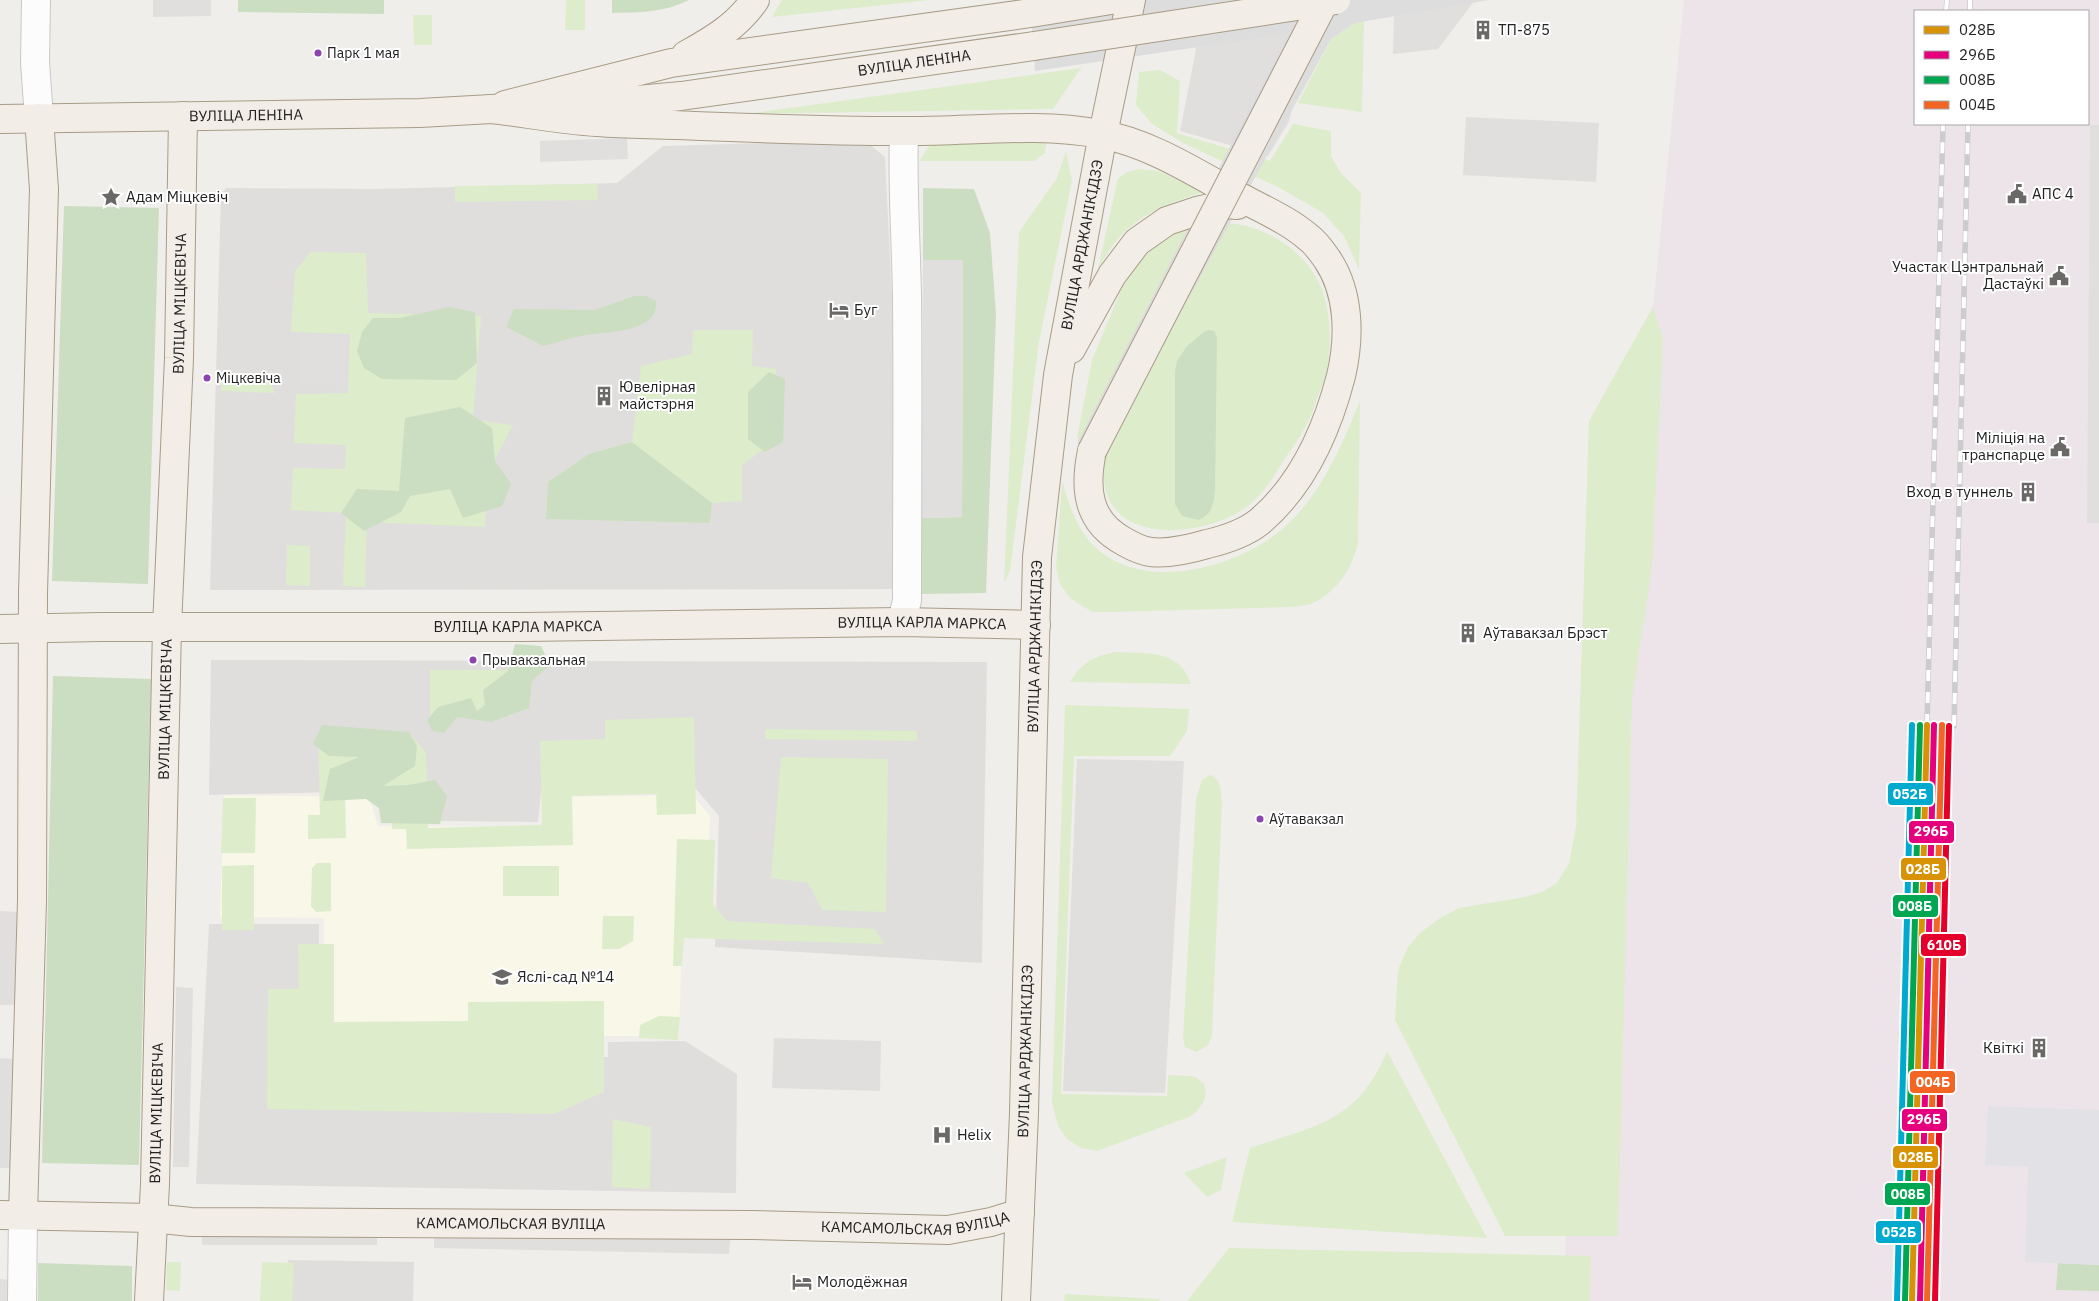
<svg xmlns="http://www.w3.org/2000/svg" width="2099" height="1301" viewBox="0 0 2099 1301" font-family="'IBM Plex Sans',sans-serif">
<rect width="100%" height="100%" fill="#f0eeeb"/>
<g fill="#dfdedc">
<path d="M864,140L885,157L897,401L896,589L210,590L221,195L226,188L375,189L617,183L663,146Z"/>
<path d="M211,660L987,662L982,963L715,947L719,816L696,789L541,791L538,822L383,820L375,791L209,795Z"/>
<path d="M209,924H319L318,1057H608V1042L685,1041L737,1074L736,1193L196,1184Z"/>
<path d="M288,1260L414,1262L413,1301H289Z"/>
</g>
<path fill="#ede4e9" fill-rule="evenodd" d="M1684,0H2099V1301H1564L1589,421L1653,307ZM1915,11H2088V124H1915Z"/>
<path fill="#f8f7e8" d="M224,795L369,797L378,826L546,827L547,797L692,795L710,816L707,906H683L679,1036H604L323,1052L324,918L220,917Z"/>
<g fill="#ddeccb">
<path d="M566,0H585V30H565Z"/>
<path d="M782,0H930L772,17Z"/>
<path d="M413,15H432V45H414Z"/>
<path d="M1364,21L1362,112L1298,103L1331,39L1355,23Z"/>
<path d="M1081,68L1053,109L746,114Z"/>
<path d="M1160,70L1180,81L1177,133L1270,161L1293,124L1331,131V156L1341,173L1361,193L1359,269L1344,236L1323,213L1278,187L1183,143L1152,124L1136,105L1139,72Z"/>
<path d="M1047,138L1045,153L1034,161H919L934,139Z"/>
<path d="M1066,151L1072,181L1039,342L1010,571L1004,583L1019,232L1057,178Z"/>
<path d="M1139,169L1158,171L1204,192C1172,202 1140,213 1117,240C1110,248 1104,259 1098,269L1118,178L1127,172Z"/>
<path d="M597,184L598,200L455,202V186Z"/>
<path d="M1215,224C1224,224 1234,223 1242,225C1274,232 1303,252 1318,281C1331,305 1333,347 1326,373C1324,383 1319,392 1316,402C1313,410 1310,419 1306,426C1299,439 1291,450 1283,461C1274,477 1263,494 1248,506C1213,533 1124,548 1106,492C1103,479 1104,467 1104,454L1077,438L1092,360L1124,283L1144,256L1165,240L1184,229Z"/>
<path d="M311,252L366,253L368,313L481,316L473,420L513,425L487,474L485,527L367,522L365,587L343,586L346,513L291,510L293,468L345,469L346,445L294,443L296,394L348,393L350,334L291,332L295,271Z"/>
<path d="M1653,307L1663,340L1652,567L1632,699L1618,1236H1505L1395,1020L1398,970L1408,947L1420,933L1440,918L1459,908L1525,897L1542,892L1557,883L1569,863L1576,827L1589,421Z"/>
<path d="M693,330H753L752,366L776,369L775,441L742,465V501L712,503L710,523L546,519L548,482L589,454L632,442L641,366L692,354Z"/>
<path d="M221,376L268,378L275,393L221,391Z"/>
<path d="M1360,401L1358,544C1352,568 1337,592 1313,603C1307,606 1297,606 1290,607L1114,612H1093L1082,606L1070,598L1060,584L1056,568L1062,481C1069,504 1076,527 1093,545C1143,596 1245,567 1290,522C1324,489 1342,444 1360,401Z"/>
<path d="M287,545L310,546V586L286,585Z"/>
<path d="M1115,652C1146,654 1179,648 1191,684L1070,682C1083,662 1092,657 1115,652Z"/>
<path d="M430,670H512L511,716H430Z"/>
<path d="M1065,705L1189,709L1187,731L1170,756H1074L1061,1094L1167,1096L1168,1075L1191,1076L1197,1078L1204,1084L1206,1093L1204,1101L1196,1112L1189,1117L1097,1151L1081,1148L1067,1139L1058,1126L1052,1102Z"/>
<path d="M694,717L696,814L657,815L656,794L572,796L573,845L407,849L406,829H392L391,791L345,793L346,838L308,839V815H320L318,734L409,732L426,753L428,828L542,825L540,741L605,739V720Z"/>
<path d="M765,729L917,731V741L765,739Z"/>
<path d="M781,757L888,759L886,912L822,910L808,883L771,878Z"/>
<path d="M1210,775C1222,779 1221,793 1222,804L1212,1036L1208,1045L1196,1052L1185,1047L1183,1039L1196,799L1202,780Z"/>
<path d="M223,798H256L255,853H221Z"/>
<path d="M677,839L715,840L713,904L727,921L875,929L884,944L684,938L682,966H673Z"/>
<path d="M317,863H331V911L316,912L311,906L312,868Z"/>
<path d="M254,865V930H222V866Z"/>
<rect x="503" y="866" width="56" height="30"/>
<path d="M603,916H634L633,941L619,949H602Z"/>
<path d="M298,944H334V1022L468,1021V1002L604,1001V1092L554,1114L267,1109L268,989H299Z"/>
<path d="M659,1016L680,1017L678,1040L639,1038L640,1025Z"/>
<path d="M1387,1051L1487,1238L1232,1222L1250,1148C1315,1126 1358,1122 1387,1051Z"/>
<path d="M613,1119L651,1127L650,1189L612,1187Z"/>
<path d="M1227,1157L1221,1190L1207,1197L1184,1173Z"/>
<path d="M1229,1248L1591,1256L1590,1301H1187Z"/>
<path d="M167,1262H181L180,1291L166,1290Z"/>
<path d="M262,1262L294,1263L292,1301H260Z"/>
<path d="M1065,1294L1160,1299L1159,1301H1064Z"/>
</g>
<g fill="#cbdec1">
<path d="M238,0H384V14L238,12Z"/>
<path d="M612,0H689C662,13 642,12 612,13Z"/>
<path d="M923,188L974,189L990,233L996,314L986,593L921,594L922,518L962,517L963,260H923Z"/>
<path d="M64,206L159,208L148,584L52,581Z"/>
<path d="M634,296H646L656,301C656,308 656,314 650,319C635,333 600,332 581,336C569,338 556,343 543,346L506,327L514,309L595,310Z"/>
<path d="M449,307L475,312L477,363L456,380L382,379L364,368L357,351L362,332L373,318H400Z"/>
<path d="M1209,330L1214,331L1217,338L1215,492C1213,505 1212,514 1199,520L1182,516L1175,504V371L1177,361L1187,346L1204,332Z"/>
<path d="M769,372L785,379L783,442L765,452L748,439V392Z"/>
<path d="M460,407L492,428L495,461L511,484L502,506L463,518L450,489L410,496L401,512L364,531L341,513L357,489L399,491L405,418Z"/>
<path d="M632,442L712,503L710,523L546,519L548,482L589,454Z"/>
<path d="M515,644L541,646L550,665L532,681L529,708L491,722L457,717L444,733L432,731L427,720L438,707L471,698L477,711L485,705L483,690L508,671Z"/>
<path d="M53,676L151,679L139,1165L42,1163Z"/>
<path d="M322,725L409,732L417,746L415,766L383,786L408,785L435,780L447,796L440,824L381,823L379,808L366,799L323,801L330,769L359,757L329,756L313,744Z"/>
<path d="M38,1263L132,1266V1301H38Z"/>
<path d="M2058,1263L2099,1265V1291L2056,1290Z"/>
</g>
<g fill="#e0dfde">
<path d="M153,0H211V16L153,17Z"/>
<path d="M1394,0H1475L1438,49L1393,54Z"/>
<path d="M1310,27L1289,122L1268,156L1180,131L1198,39Z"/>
<path d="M1466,117L1599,123L1596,182L1463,175Z"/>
<path d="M2090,125H2099V523H2087Z"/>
<path d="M627,138L628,159L540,162V141Z"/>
<path d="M923,260H963L962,517L922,518Z"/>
<path d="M302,336L347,337L345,385L300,383Z"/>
<path d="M1077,759L1184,761L1165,1093L1063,1091Z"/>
<path d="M0,911L20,912L17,1005H0Z"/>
<path d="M176,987L193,988L189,1167H173Z"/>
<path d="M774,1038L881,1041L880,1091L772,1088Z"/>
<path d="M0,1058L15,1059L13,1168H0Z"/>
<rect x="202" y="1231" width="175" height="14"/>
<path d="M434,1234L730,1240L729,1254L434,1248Z"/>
<path d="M0,1279L12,1280L11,1301H0Z"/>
</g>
<path fill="#e2e1e5" d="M1988,1106L2099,1110V1265L2025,1262L2028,1167L1985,1165Z"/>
<path fill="#dedddd" d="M1026,0H1489L1355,23L1331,39L1102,456L1077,443L1288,34L1035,71L1031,13Z"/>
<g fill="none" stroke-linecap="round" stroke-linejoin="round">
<defs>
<g id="minor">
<path d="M36,0L35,62L39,118"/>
<path d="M902,622L907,600C907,499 908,397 907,295C906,241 902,186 904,132"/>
<path d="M22,1301L23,1215"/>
</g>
<g id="major">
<path d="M686,55C713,40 737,26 755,0"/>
<path d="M505,105L671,63L1031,13L1111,0"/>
<path id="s1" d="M572,106L681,96L1034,46"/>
<path d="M491,109C526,113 562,120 597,122C623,124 649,124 675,125C751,128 826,131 902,131C968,132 1035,122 1100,134C1151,143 1197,174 1242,198C1264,210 1290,221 1309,238C1316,243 1322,252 1327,259C1350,293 1350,338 1341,376C1327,430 1303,485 1259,522C1245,533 1224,540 1207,544C1190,549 1169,554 1151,552C1142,551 1132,546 1125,542C1087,522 1084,489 1092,451"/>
<path id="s2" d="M0,119L420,113L509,108"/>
<path d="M1071,349L1112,275L1137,242L1167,221L1197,211L1228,204L1237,205"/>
<path id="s3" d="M0,629L101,627H524L902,622L1036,625"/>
<path id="s4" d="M0,1215L152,1218L191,1222L752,1225L948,1230L991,1222L1020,1213"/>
<path d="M23,1215L32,900L33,593L44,189L39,118"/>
<path id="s5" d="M149,1301L155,1184L167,627L179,358L183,116"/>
<path id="s6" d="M1016,1301L1024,1113L1037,557L1058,375L1103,134L1131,0"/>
</g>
</defs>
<use href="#minor" stroke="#c9c8c7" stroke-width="30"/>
<use href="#major" stroke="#a79c86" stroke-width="30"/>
<use href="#minor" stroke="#fdfcfc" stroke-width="28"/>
<use href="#major" stroke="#f3ede7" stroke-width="28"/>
<defs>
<g id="rail">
<path d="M1946,11L1947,0"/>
<path d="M1970,11V0"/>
<path d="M1927,725L1943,124"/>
<path d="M1954,726L1968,124"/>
</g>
</defs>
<use href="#rail" stroke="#ccc" stroke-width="5.5"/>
<use href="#rail" stroke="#fff" stroke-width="4" stroke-dasharray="11" stroke-linecap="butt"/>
<defs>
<g id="major-bridge">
<path d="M1034,46L1336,0"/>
<path d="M1092,451L1324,2"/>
</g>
</defs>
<use href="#major-bridge" stroke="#a79c86" stroke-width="30" stroke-linecap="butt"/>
<use href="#major-bridge" stroke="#f3ede7" stroke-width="28"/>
<defs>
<path id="rail-1" d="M1912,1301L1927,725"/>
<path id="rail-2" d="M1920,1301L1934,725"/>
<path id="rail-3" d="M1905,1301L1920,725"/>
<path id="rail-4" d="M1927,1301L1942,725"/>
<path id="rail-5" d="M1897,1301L1912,725"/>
<path id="rail-6" d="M1935,1301L1949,726"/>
</defs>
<use href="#rail-1" stroke="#fff" stroke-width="10"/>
<use href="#rail-2" stroke="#fff" stroke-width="10"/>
<use href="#rail-3" stroke="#fff" stroke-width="10"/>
<use href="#rail-4" stroke="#fff" stroke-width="10"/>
<use href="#rail-5" stroke="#fff" stroke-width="10"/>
<use href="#rail-6" stroke="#fff" stroke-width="10"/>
<use href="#rail-1" stroke="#d79205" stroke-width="6"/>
<use href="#rail-2" stroke="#e5007d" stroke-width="6"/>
<use href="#rail-3" stroke="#00a651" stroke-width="6"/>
<use href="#rail-4" stroke="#f26522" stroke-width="6"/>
<use href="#rail-5" stroke="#00a9ce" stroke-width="6"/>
<use href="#rail-6" stroke="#e4002b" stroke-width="6"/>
</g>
<defs>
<symbol id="building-bare" viewBox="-9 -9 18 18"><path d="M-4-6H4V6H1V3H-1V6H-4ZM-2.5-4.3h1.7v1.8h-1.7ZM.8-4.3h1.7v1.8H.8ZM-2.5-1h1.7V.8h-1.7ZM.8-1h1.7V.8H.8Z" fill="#6a6968" stroke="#fff" stroke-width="2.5" paint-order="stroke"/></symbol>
<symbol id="civic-bare" viewBox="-9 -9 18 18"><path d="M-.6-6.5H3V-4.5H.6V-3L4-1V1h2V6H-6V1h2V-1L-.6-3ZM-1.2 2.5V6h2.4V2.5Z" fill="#6a6968" stroke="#fff" stroke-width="2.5" paint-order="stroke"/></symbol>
<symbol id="sight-bare" viewBox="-9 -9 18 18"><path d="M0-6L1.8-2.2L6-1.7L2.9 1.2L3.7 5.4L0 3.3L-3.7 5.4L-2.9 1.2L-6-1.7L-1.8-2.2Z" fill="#6a6968" stroke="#fff" stroke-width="2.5" paint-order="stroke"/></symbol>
<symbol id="hotel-bare" viewBox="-9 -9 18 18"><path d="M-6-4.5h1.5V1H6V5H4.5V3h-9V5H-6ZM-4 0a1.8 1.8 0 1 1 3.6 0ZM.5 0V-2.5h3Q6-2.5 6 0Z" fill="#6a6968" stroke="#fff" stroke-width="2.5" paint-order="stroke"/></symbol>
<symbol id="school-bare" viewBox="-9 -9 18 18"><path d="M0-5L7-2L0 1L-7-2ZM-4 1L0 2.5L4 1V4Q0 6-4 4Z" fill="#6a6968" stroke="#fff" stroke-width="2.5" paint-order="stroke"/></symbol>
<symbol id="hospital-bare" viewBox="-9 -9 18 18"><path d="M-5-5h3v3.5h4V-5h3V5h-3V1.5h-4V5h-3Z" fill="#6a6968" stroke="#fff" stroke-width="2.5" paint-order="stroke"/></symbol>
</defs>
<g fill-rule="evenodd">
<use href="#building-bare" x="1469" y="16" width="28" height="28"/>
<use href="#civic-bare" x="2003" y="180" width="28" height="28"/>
<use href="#sight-bare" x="97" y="183" width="28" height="28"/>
<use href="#civic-bare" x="2045" y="262" width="28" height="28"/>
<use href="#hotel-bare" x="825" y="296" width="28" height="28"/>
<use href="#building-bare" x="590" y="382" width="28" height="28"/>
<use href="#civic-bare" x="2046" y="433" width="28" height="28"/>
<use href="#building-bare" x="2014" y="478" width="28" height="28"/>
<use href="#building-bare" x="1454" y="619" width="28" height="28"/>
<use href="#school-bare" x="488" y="963" width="28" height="28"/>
<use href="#building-bare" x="2025" y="1034" width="28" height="28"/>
<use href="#hospital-bare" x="928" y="1121" width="28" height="28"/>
<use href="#hotel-bare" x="788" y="1268" width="28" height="28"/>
</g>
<g fill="#8e44ad" stroke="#fff" stroke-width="2">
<circle cx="318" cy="53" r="4.5"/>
<circle cx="207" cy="378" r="4.5"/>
<circle cx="473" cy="660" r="4.5"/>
<circle cx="1260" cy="819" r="4.5"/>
</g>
<g text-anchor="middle" stroke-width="4" stroke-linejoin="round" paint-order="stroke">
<g font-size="14" fill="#222" stroke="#fff" text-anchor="start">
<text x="327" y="58">Парк 1 мая</text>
<text x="216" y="383">Міцкевіча</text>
<text x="482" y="665">Прывакзальная</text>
<text x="1269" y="824">Аўтавакзал</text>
</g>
<g font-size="15" fill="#222" stroke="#fff" text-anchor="start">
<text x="1498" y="35">ТП-875</text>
<text x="2032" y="199">АПС 4</text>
<text x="126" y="202">Адам Міцкевіч</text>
<text x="2044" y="272" text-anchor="end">Участак Цэнтральнай<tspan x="2044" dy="17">Дастаўкі</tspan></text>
<text x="854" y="315">Буг</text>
<text x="619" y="392">Ювелірная<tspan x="619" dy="17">майстэрня</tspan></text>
<text x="2045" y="443" text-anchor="end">Міліція на<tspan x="2045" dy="17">транспарце</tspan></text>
<text x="2013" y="497" text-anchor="end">Вход в туннель</text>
<text x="1483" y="638">Аўтавакзал Брэст</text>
<text x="517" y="982">Яслі-сад №14</text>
<text x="2024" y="1053" text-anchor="end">Квіткі</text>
<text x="957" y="1140">Helix</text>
<text x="817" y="1287">Молодёжная</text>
</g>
<g font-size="15" fill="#222" stroke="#fff">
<text dy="5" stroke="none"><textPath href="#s1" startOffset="345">ВУЛІЦА ЛЕНІНА</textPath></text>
<text dy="5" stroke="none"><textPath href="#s2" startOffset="246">ВУЛІЦА ЛЕНІНА</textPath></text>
<text dy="5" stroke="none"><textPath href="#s6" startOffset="1060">ВУЛІЦА АРДЖАНІКІДЗЭ</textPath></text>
<text dy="5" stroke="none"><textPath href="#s5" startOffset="998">ВУЛІЦА МІЦКЕВІЧА</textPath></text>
<text dy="5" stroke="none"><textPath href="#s3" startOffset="922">ВУЛІЦА КАРЛА МАРКСА</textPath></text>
<text dy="5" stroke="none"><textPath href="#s3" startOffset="518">ВУЛІЦА КАРЛА МАРКСА</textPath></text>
<text dy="5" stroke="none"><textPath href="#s6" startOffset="655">ВУЛІЦА АРДЖАНІКІДЗЭ</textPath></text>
<text dy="5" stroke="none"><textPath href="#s5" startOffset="592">ВУЛІЦА МІЦКЕВІЧА</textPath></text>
<text dy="5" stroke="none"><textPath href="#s6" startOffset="250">ВУЛІЦА АРДЖАНІКІДЗЭ</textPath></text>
<text dy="5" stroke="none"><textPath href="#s5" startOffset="188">ВУЛІЦА МІЦКЕВІЧА</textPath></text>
<text dy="5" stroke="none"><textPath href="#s4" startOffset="916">КАМСАМОЛЬСКАЯ ВУЛІЦА</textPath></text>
<text dy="5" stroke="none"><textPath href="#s4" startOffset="511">КАМСАМОЛЬСКАЯ ВУЛІЦА</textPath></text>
</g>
</g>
<g stroke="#fff" stroke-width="2">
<rect x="1887" y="782" width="47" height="24" rx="5" fill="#00a9ce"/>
<rect x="1908" y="820" width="47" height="24" rx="5" fill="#e5007d"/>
<rect x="1900" y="857" width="47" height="24" rx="5" fill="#d79205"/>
<rect x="1892" y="894" width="47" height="24" rx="5" fill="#00a651"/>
<rect x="1920" y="933" width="47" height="24" rx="5" fill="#e4002b"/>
<rect x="1909" y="1070" width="47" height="24" rx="5" fill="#f26522"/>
<rect x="1901" y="1108" width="47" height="24" rx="5" fill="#e5007d"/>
<rect x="1892" y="1145" width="47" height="24" rx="5" fill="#d79205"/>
<rect x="1884" y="1182" width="47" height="24" rx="5" fill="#00a651"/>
<rect x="1875" y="1220" width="47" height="24" rx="5" fill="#00a9ce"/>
</g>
<g font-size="14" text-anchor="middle" font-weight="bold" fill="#fff">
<text x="1910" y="799">052Б</text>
<text x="1931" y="836">296Б</text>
<text x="1923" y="874">028Б</text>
<text x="1915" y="911">008Б</text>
<text x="1944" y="950">610Б</text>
<text x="1933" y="1087">004Б</text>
<text x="1924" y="1124">296Б</text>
<text x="1916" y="1162">028Б</text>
<text x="1908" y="1199">008Б</text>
<text x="1899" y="1237">052Б</text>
</g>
<rect x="1914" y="10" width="175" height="115" fill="#ffffff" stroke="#a7a7a7"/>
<rect x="1924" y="26" width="25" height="8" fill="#d79205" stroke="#a7a7a7"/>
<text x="1959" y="35" font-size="15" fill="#222222">028Б</text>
<rect x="1924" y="51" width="25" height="8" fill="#e5007d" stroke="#a7a7a7"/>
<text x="1959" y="60" font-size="15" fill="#222222">296Б</text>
<rect x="1924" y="76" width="25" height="8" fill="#00a651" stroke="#a7a7a7"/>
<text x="1959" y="85" font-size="15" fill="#222222">008Б</text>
<rect x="1924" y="101" width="25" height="8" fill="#f26522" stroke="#a7a7a7"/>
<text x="1959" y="110" font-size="15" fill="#222222">004Б</text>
</svg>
